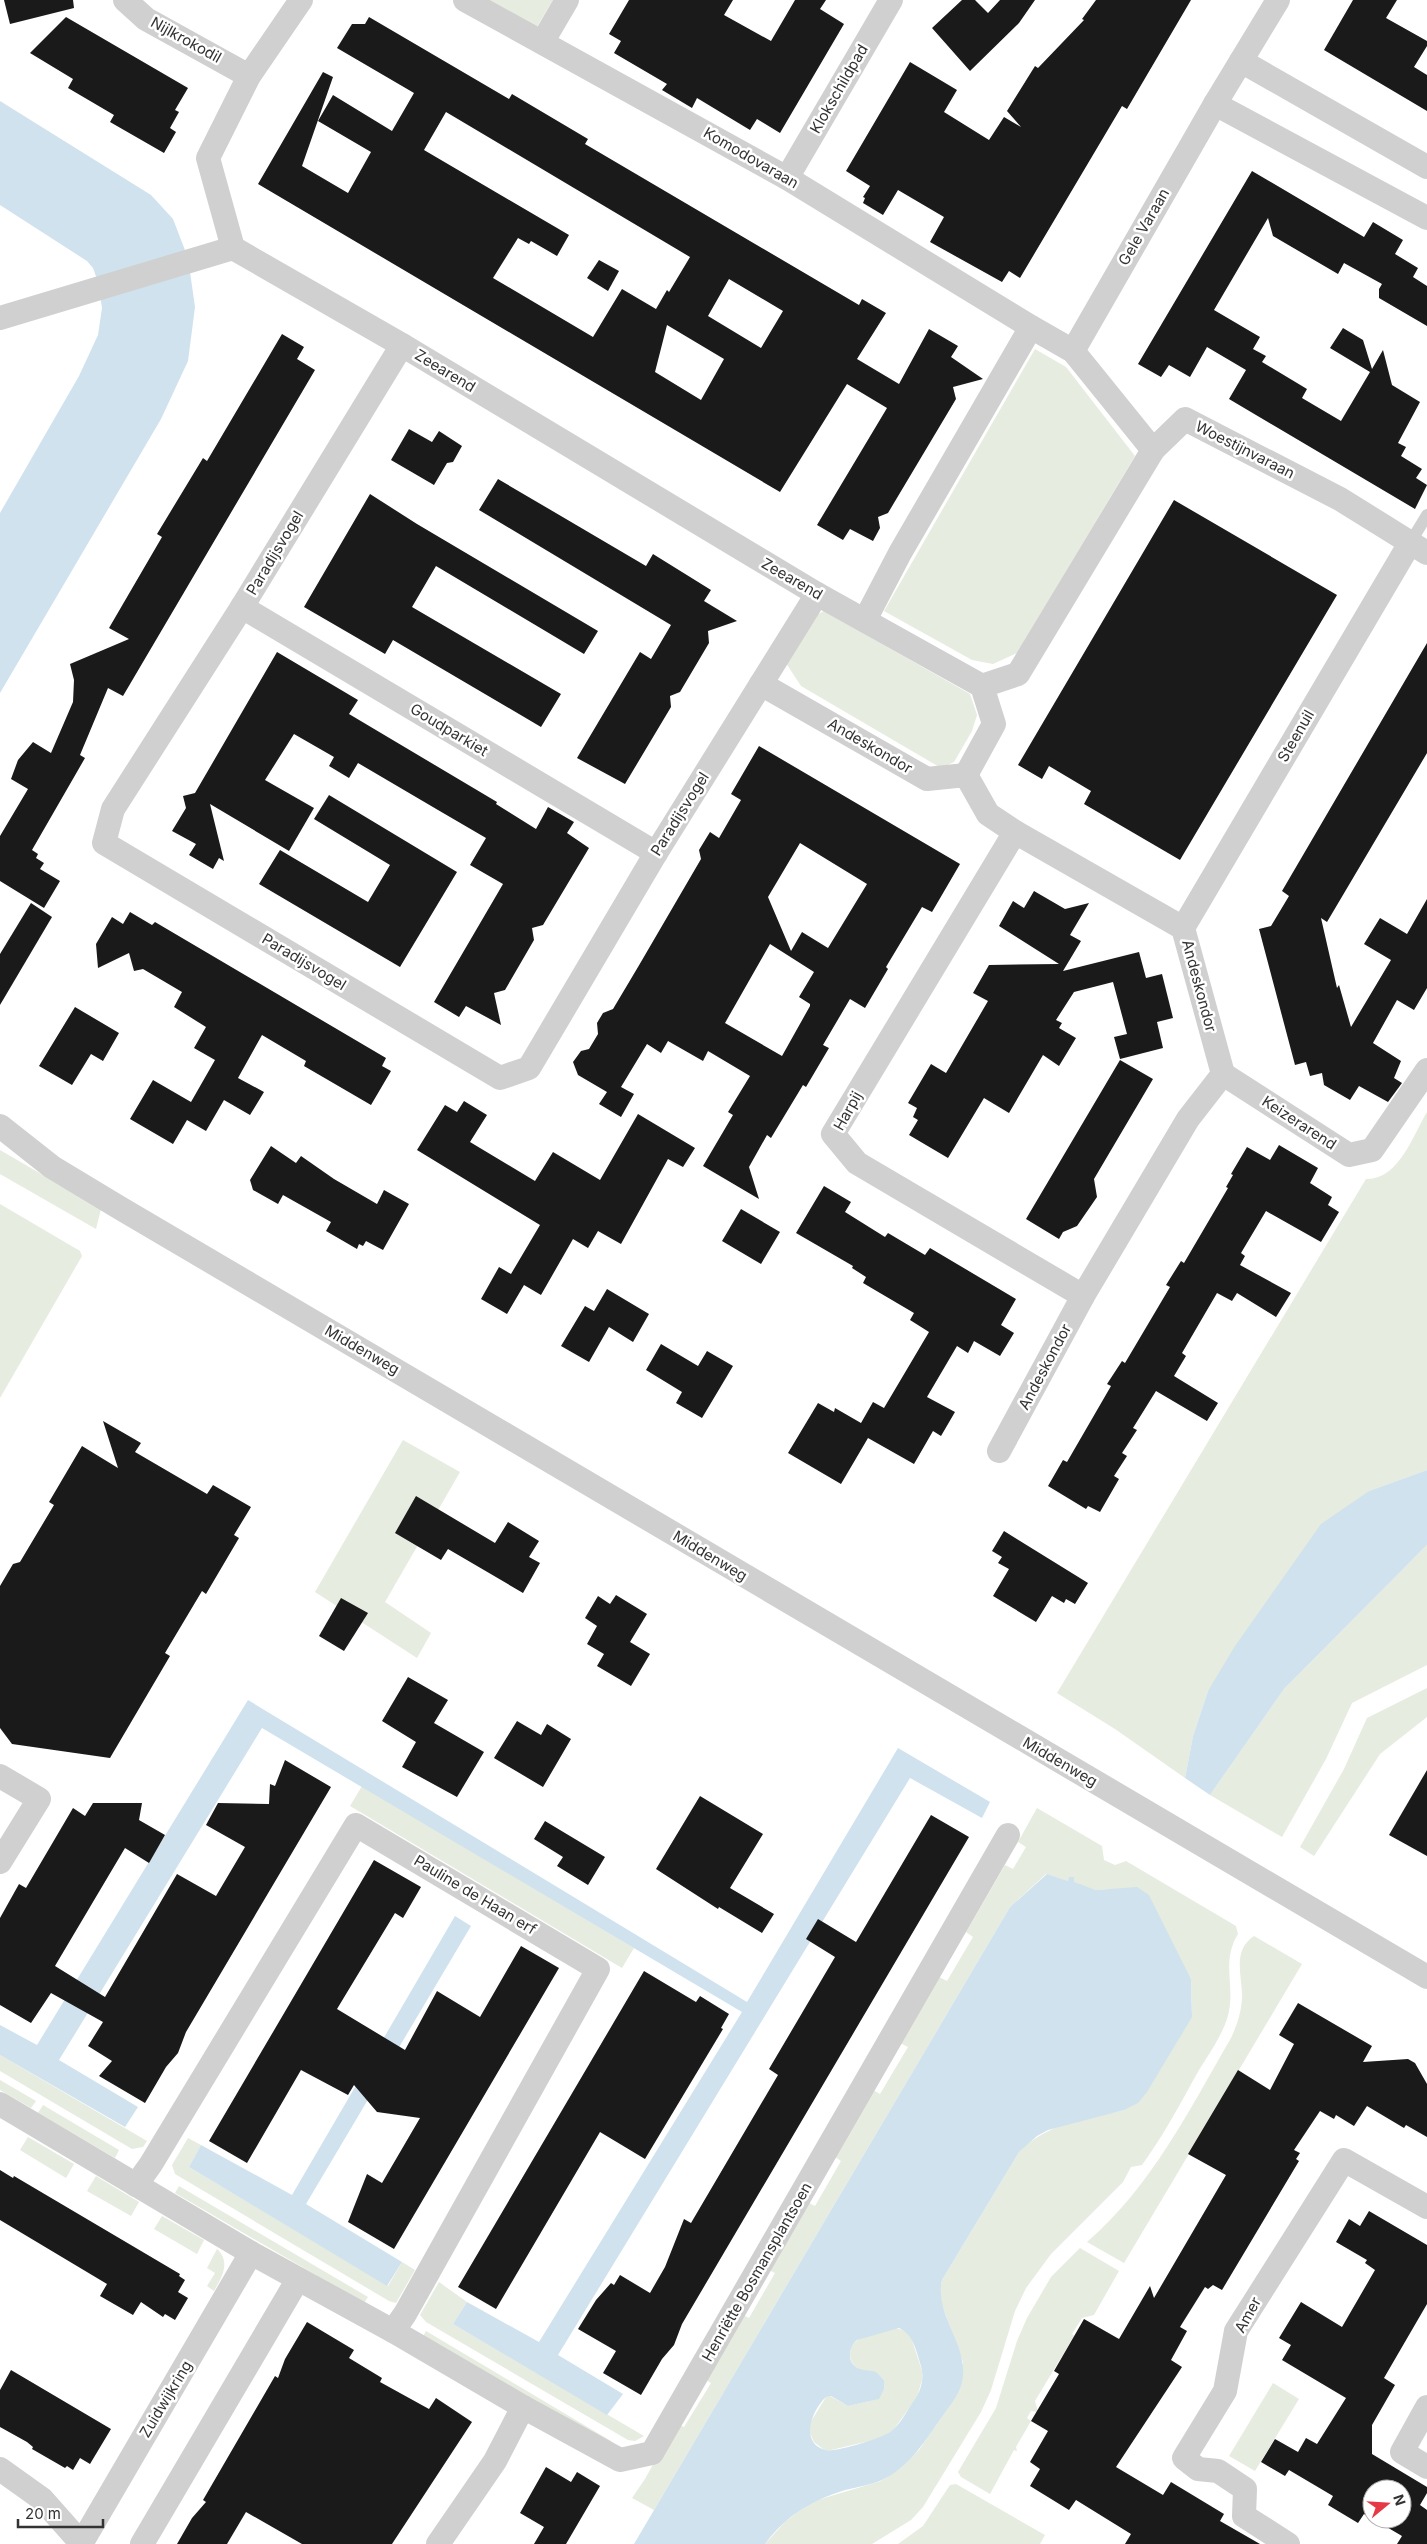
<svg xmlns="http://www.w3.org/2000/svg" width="1427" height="2544" viewBox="0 0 1427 2544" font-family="Inter,sans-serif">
<rect width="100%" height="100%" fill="#fff"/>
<g fill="#e6ecdf">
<path d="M484,0H553L535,30Z"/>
<path d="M1035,349L1066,367L1135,456L1017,653L993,664L972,660L884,611Z"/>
<path d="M824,611L970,694L977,715L972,731L954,762L941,768L801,686L786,663L805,621Z"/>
<path d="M1427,1112V1470L1369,1491L1208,1691L1193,1736L1185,1778L1115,1729L1057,1693L1366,1179C1399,1180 1413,1135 1427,1112Z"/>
<path d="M0,1150L101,1209L96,1229L0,1174Z"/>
<path d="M0,1204L80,1251L82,1256L0,1398Z"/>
<path d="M403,1440L460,1472L385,1602L431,1633L417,1658L315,1592Z"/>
<path d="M1427,1545V1665L1352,1703L1326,1759L1282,1837L1210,1795L1284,1689Z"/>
<path d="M1427,1688V1717L1380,1754L1314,1856L1300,1847L1344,1769L1367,1718Z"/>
<path d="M362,1786L634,1948L622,1968L350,1806Z"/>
<path d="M1037,1808L1102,1846L1104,1860L1115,1865L1126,1861L1236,1926L1238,1934C1220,1963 1237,1988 1227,2019C1221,2037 1209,2054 1199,2070C1181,2102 1164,2135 1142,2165L1131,2167L1123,2182L1051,2254L1026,2288L1015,2311L991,2390L981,2412L923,2507L911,2520L872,2544H765L785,2522L811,2502L881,2481L901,2468L919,2450L955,2397L963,2362L942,2305L940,2292L942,2280L1019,2152C1047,2123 1086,2119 1124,2110L1192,2013L1191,1979L1137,1888L1096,1890L1046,1874L1010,1907L654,2510L632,2498L645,2479L676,2423L684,2427L711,2383L703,2378L741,2314L749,2318L775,2273L767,2269L807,2202L815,2206L841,2161L834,2156L873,2090L880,2094L908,2047L900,2043L939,1977L947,1981L973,1937L966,1932L1005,1865L1013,1869L1026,1847L1018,1842Z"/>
<path d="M1254,1936L1302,1964L1124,2263L1087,2242C1152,2186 1189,2110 1231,2038C1237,2025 1241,2013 1242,1999C1243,1978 1231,1951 1254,1936Z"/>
<path d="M0,2055L147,2141L143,2147L132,2149L0,2071Z"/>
<path d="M0,2080L36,2101L31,2108L0,2090Z"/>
<path d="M43,2105L119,2150L115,2158L38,2113Z"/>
<path d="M28,2137L74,2164L66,2178L20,2150Z"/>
<path d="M188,2138L201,2145L189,2167L388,2286L402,2262L415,2270L396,2303L389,2301L175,2174L172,2165Z"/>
<path d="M96,2176L139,2202L131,2216L87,2191Z"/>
<path d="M179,2186L368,2297L364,2303L175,2193Z"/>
<path d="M162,2216L204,2240L197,2254L154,2229Z"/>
<path d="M1080,2248L1119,2271L1094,2315L1082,2318L1072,2334L1074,2336L1035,2401L1038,2412L1031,2411L1027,2418L1031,2421L1016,2447L1017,2451L1014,2450L990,2494L961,2477L958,2472L996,2408L1017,2341L1027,2318L1051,2277Z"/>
<path d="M217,2249C231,2262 222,2277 214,2291L207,2286L215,2273L207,2268Z"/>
<path d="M439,2282L467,2302L453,2324L644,2436L635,2441L628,2440L426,2322L420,2315Z"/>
<path d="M895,2328L906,2331L912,2340L922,2371V2380L917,2397L894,2429L883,2437L869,2441L827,2451L823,2449L814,2442L809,2431L810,2423L826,2397L830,2396L848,2406L878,2399L884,2380C877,2371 865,2374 856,2367C852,2364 850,2359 850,2354C851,2334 880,2333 895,2328Z"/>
<path d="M426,2331L611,2441L607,2448L422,2338Z"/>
<path d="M1273,2383L1299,2399L1255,2471L1229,2456Z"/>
<path d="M956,2484L1045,2535L1040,2544H898L923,2526L950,2485Z"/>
</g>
<g fill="#cfe2ee" fill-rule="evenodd">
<path d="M0,101L151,195L173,219L188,258L195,307L188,361L161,419L0,693V513L79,376L98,335L102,308L98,282L93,268L87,261L0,205Z"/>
<path d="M1427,1470V1545L1284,1689L1210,1795L1185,1778L1193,1736L1208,1691L1235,1646L1321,1524L1369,1491Z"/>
<path d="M248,1700L747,2002L898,1748L990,1802L982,1818L910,1778L558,2355L623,2394L607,2415L453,2324L467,2302L539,2342L742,2012L262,1728L59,2060L138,2107L125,2127L0,2055V2025L37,2045Z"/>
<path d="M1047,1874L1068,1881L1069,1877H1074V1882L1096,1890L1137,1887L1149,1895L1191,1979L1192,2017L1147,2092L1138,2103L1124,2110L1048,2130L1037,2136L1019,2152L942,2280C934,2316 970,2346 962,2382C959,2396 947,2409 939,2421C923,2444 908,2468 882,2480C871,2485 857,2487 845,2490C812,2500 786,2516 765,2544H634L1010,1907ZM899,2328C914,2335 916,2351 921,2366C925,2381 920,2393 911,2405C905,2414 899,2426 890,2432C882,2438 834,2453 825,2450C799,2442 812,2410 826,2397L831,2396L848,2406L879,2399L884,2389V2380L876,2372C871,2370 865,2371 860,2369C846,2364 848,2348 857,2340Z"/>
<path d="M455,1916L471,1926L306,2204L402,2262L387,2286L189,2167L201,2145L292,2195Z"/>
</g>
<g fill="#1a1a1a" fill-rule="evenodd">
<path d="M4,0H73L74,8L10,24Z"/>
<path d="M629,0H733L724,15L771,41L795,0H826L820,9L844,24L780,133L757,119L750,130L697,98L692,108L662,90L667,84L614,53L621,41L609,34Z"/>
<path d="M962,0H975L988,13L1000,0H1035L1019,23L970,71L932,28Z"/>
<path d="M1096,0H1191L1127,109L1122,106L1020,278L1009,271L1002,282L930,242L944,217L898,190L883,215L863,203L865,198L863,197L870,186L846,171L910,62L957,90L944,112L989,140L1004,117L1021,127L1007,111L1035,66L1038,68L1084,20L1082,19Z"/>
<path d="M1353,0H1397L1386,18L1427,41V46L1414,67L1427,75V111L1324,50Z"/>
<path d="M66,17L188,88L175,110L179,112L170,128L176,132L164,153L110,122L114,115L68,88L73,79L30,53Z"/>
<path d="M369,17L509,99L512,94L588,139L585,144L859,305L862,299L886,313L857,359L899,384L929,329L958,346L951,357L983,379L953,387L956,399L888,513L878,517L880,528L873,541L850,529L843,540L817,525L887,408L847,384L780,492L258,184L323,72L333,77L302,166L348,193L371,152L318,121L333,95L392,131L414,93L337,48L352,24H365ZM446,112L690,257L669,292L667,290L656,309L622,289L593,337L493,278L518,238L529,244L531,241L557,256L569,235L424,150ZM729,279L783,311L761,348L708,316ZM667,325L724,359L701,400L655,372Z"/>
<path d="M1252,171L1364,237L1373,222L1403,240L1395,254L1418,268L1413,277L1427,286V326L1379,298V289L1382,284L1344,263L1338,274L1273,236L1268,218L1214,310L1260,337L1253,349L1266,356L1262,362L1307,389L1302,398L1341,421L1370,372L1330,348L1343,328L1363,340L1372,369L1383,350L1392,385L1420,402L1398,443L1406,447L1401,456L1422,469L1416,478L1427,485L1415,509L1229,399L1246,370L1207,347L1190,377L1169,365L1161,377L1138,364Z"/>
<path d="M599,260L619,271L608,291L587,278Z"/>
<path d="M282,334L304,347L297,359L315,370L123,696L108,688L80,755L85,758L32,850L38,854L36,858L44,863L40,869L60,881L44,908L0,881V836L28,789L11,779L18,760L33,742L51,753L73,702L74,680L70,664L129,639L109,628L162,537L157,534L203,458L207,461Z"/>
<path d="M409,429L432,442L439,431L462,446L453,462L447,463L434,485L391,460Z"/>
<path d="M498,479L646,566L653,554L711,590L704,601L737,621L708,631L709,643L680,692L670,696L671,707L625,784L577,758L640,652L651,659L671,625L479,510Z"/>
<path d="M370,494L417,524L598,631L584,654L436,566L412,607L561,694L541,727L393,640L385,654L304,607Z"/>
<path d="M1174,500L1337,595L1180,860L1084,804L1091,791L1049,766L1042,779L1018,765Z"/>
<path d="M1427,643V753L1327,922L1321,918L1337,988L1339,985L1351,1027L1391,960L1364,944L1380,918L1407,934L1427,899V988L1414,1010L1397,1000L1373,1043L1401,1061L1394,1078L1402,1083L1388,1102L1359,1086L1350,1100L1324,1085L1322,1073L1310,1076L1306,1062L1295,1065L1259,929L1271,926L1289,896L1282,891Z"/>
<path d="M277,652L358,700L349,714L497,802L496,804L536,829L548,807L574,822L567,833L589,848L543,925L532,928L534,940L505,990L494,993L501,1025L466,1006L459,1017L434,1002L503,884L470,865L486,838L438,810L358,763L349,778L329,766L334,757L294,734L265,780L314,808L289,851L210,804L224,861L219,858L213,869L189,855L196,844L172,831L186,808L183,796L195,793Z"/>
<path d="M759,746L960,864L932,912L922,907L886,967L888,969L865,1008L850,999L823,1045L829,1048L806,1087L803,1085L771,1138L767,1135L749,1167L759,1199L703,1166L733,1115L728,1112L750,1076L708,1051L703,1061L668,1041L661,1053L647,1044L621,1087L634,1094L621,1117L599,1104L607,1092L578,1075L573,1062L581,1051L589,1049L598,1034L597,1023L603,1013L613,1009L638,967L701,859L699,850L710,832L719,838L741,800L731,794ZM800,843L867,884L828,948L802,932L791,951L768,897ZM770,944L814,972L799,997L810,1004V1006L782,1056L725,1023Z"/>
<path d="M329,795L457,872L400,967L259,884L280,850L368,902L390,865L314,819Z"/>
<path d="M1034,891L1065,909L1089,903L1070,935L1081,941L1063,971L1139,952L1146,978L1162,974L1173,1018L1157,1022L1163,1048L1120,1059L1114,1037L1127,1034L1113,982L1074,992L1056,1020L1062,1023L1059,1028L1076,1038L1059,1066L1043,1055L1009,1113L984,1098L948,1158L909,1135L918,1120L913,1117L917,1108L908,1103L931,1064L946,1073L988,1001L973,993L989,965L1059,964L999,926L1013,901L1024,908Z"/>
<path d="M31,903L52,917L0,1005V954Z"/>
<path d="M130,912L152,925L155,922L386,1058L382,1066L391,1071L371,1105L304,1066L306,1061L262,1035L238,1078L264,1092L250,1115L224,1100L206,1131L187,1120L173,1144L130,1119L153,1080L191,1102L215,1060L194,1048L206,1027L174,1007L182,992L143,969L134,971L129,953L98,968L96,944L112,917L123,924Z"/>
<path d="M75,1007L119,1033L103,1061L91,1054L72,1085L39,1066Z"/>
<path d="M1120,1060L1153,1079L1094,1179L1097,1197L1077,1226L1063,1232L1059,1239L1026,1219Z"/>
<path d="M464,1101L487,1115L470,1142L535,1181L553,1152L600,1180L638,1114L695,1148L683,1167L668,1159L621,1244L598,1231L588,1248L573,1239L541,1295L524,1285L507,1314L481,1299L499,1267L511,1274L540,1225L417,1150L445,1105L457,1112Z"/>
<path d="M1279,1145L1318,1168L1310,1183L1332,1197L1328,1205L1339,1212L1321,1242L1266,1211L1241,1253L1245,1256L1240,1265L1291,1293L1276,1317L1237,1293L1232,1301L1217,1293L1182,1353L1186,1356L1174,1376L1218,1403L1207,1421L1156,1391L1133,1428L1137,1430L1122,1453L1127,1456L1114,1476L1119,1479L1100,1512L1088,1506L1086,1509L1048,1486L1063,1460L1067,1462L1111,1386L1107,1384L1122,1361L1125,1363L1170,1287L1166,1285L1181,1261L1184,1263L1228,1188L1226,1187L1233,1175L1231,1174L1247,1147L1270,1160Z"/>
<path d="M271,1146L296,1163L301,1156L334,1179L377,1204L384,1190L409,1204L383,1250L366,1241L363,1246L359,1244L357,1249L326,1231L331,1222L283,1195L278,1204L253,1190L250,1180Z"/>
<path d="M824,1186L851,1202L845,1212L885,1237L888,1233L925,1255L930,1248L1016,1299L1001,1325L1014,1333L1000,1356L974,1341L968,1353L957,1346L927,1397L955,1412L941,1436L933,1431L914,1464L868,1438L841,1484L788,1453L818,1403L834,1412L835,1408L861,1423L873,1402L884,1408L929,1332L910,1320L914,1313L863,1283L866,1277L852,1268L853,1266L796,1233Z"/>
<path d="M741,1209L780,1232L761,1264L722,1241Z"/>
<path d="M607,1289L649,1314L633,1342L609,1327L589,1362L561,1346L585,1306L594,1311Z"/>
<path d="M661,1344L698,1366L707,1351L733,1366L702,1418L676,1403L682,1392L646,1370Z"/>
<path d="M103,1421L141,1443L135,1452L207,1494L213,1485L251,1507L234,1535L239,1538L206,1594L202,1591L165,1653L170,1656L110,1758L12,1744L0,1728V1586L13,1564L20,1562L54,1505L49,1502L82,1446L118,1468Z"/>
<path d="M416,1496L495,1543L508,1522L539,1541L529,1557L540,1563L523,1593L448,1549L441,1560L395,1533Z"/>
<path d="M1004,1531L1088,1583L1075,1604L1066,1599L1064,1603L1052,1596L1036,1622L993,1596L1009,1569L998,1563L1002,1557L992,1551Z"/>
<path d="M616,1595L647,1614L630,1642L650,1654L631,1686L597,1666L604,1654L587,1644L597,1626L585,1618L598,1596L610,1604Z"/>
<path d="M341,1598L368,1613L344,1651L319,1636Z"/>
<path d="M408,1677L448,1700L434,1723L484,1752L457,1797L402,1767L416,1742L382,1721Z"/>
<path d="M517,1721L541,1735L547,1724L571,1739L543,1787L494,1758Z"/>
<path d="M285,1760L331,1787L186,2032L178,2053L166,2067L145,2103L99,2076L112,2061L88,2046L103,2022L51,1993L31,2023L0,2005V1918L19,1884L26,1888L73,1808L85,1816L93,1803H142L139,1820L165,1835L149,1863L125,1848L55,1966L105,1997L177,1874L216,1896L245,1847L206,1825L218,1803L269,1804L270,1784L275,1786Z"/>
<path d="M1427,1770V1856L1389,1835Z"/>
<path d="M700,1796L763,1834L730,1888L774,1914L762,1933L719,1907L718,1909L656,1869Z"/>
<path d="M931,1815L969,1837L682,2324L674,2345L662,2359L641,2395L603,2373L616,2351L578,2329L596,2300L611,2283L614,2285L620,2275L650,2293L665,2267L684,2219L691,2223L778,2075L769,2069L835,1957L806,1939L818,1919L856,1942Z"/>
<path d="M545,1821L605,1857L588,1885L557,1866L563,1857L534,1839Z"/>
<path d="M374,1860L421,1887L403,1918L395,1913L337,2009L405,2050L437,1991L480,2017L521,1946L559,1968L394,2249L348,2222L367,2174L382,2183L420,2118L377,2112L354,2085L348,2095L301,2070L247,2163L209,2141Z"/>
<path d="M644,1971L696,2002L700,1996L729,2014L721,2028L723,2029L645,2159L600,2132L496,2309L458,2287Z"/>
<path d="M1298,2003L1372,2046L1363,2062L1408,2059L1415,2063L1427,2084V2137L1406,2125L1404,2128L1367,2106L1354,2126L1336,2115L1334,2119L1320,2111L1294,2150L1300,2153L1296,2159L1299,2161L1222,2290L1213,2285L1208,2289L1205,2287L1180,2327L1187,2331L1171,2360L1182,2367L1116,2467L1163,2495L1171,2482L1224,2514L1220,2521L1260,2544H1125L1131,2534L1076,2500L1069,2510L1030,2486L1040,2469L1030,2462L1048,2431L1031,2421L1059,2374L1054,2371L1084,2319L1119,2339L1150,2286L1154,2298L1226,2175L1188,2154L1238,2070L1270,2090L1294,2044L1279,2035Z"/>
<path d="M0,2170L13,2178L14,2176L180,2274L179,2276L185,2280L178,2292L188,2298L175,2320L165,2314L163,2317L141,2302L133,2315L100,2296L107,2284L0,2220Z"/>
<path d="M1369,2211L1427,2245V2304L1384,2378L1395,2385L1372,2425V2454L1427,2487V2493L1420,2505L1427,2510V2544H1397L1402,2536L1373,2519H1402V2489H1372V2519L1364,2514L1358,2523L1328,2505L1333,2496L1289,2470L1285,2476L1261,2462L1275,2439L1298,2452L1306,2438L1317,2444L1346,2398L1282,2360L1291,2345L1279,2338L1301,2302L1342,2327L1375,2270L1365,2263L1367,2260L1336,2242L1349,2219L1360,2226Z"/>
<path d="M307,2322L354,2350L349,2358L382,2378L380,2382L429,2409L436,2398L472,2422L392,2544H302L246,2512L227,2544H177L192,2518L206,2502L203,2500L275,2376L278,2378L285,2359Z"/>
<path d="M11,2370L111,2429L90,2464L80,2458L73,2470L67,2466L65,2468L32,2449L33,2447L27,2442L0,2427V2390Z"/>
<path d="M546,2467L571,2482L577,2472L600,2486L566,2544H534L544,2527L520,2513Z"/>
</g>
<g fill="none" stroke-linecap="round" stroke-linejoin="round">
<path stroke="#d0d0d0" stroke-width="12" d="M1410,543L1427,515"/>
<g stroke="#d0d0d0" stroke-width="24">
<path d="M125,0L146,19L249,76"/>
<path d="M465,0L787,178L1031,327"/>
<path d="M543,41L567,0"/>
<path d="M1241,61L1427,167"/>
<path d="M1215,104L1427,218"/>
<path d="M787,178L891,0"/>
<path d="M233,248L208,158L249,76L301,0"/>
<path d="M0,318L233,248L402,345L817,594L982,686L1018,674L1153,450"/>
<path d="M402,345L242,607L113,809L104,843L500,1078L529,1068L656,853L817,594"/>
<path d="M1073,351L1215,104L1278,0"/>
<path d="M242,607L656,853"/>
<path d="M865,620L900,553L1031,327L1073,351L1153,450L1185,419L1340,499L1427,553"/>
<path d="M761,684L927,779L966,775L988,814L1015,832L1183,928L1223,1074L1188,1119L1083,1296L999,1451"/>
<path d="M966,775L994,724L982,686"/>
<path d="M1015,832L833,1134L857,1163L1083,1296"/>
<path d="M1183,928L1410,543"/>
<path d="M1223,1074L1349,1155L1372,1150L1427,1070"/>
<path d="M0,1126L52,1167L120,1208L1427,1977"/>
<path d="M0,1776L39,1799L0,1862"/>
<path d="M0,2104L251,2253L393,2331L523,2407L620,2460L652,2453L1008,1835"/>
<path d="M136,2185L151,2164L356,1825L598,1969L405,2314L393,2331"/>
<path d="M1427,2407L1402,2452L1427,2467"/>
<path d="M0,2469L42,2499L81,2543"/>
<path d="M81,2544L251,2253"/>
<path d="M142,2544L298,2279"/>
<path d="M438,2544L495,2461L523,2407"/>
<path d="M1288,2544L1244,2516L1245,2489L1218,2471L1198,2469L1184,2458L1225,2391L1236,2331L1344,2160L1427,2207"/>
</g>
</g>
<g text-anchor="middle" stroke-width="5" stroke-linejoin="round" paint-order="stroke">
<g font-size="15" fill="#333" stroke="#fff">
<text transform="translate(186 40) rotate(29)" y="5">Nijlkrokodil</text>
<text transform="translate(839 89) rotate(-60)" y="5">Klokschildpad</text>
<text transform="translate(751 158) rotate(30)" y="5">Komodovaraan</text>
<text transform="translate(1144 227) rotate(-60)" y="5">Gele Varaan</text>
<text transform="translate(445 371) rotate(31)" y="5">Zeearend</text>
<text transform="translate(1245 450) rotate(27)" y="5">Woestijnvaraan</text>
<text transform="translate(275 553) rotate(-59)" y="5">Paradijsvogel</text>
<text transform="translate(792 579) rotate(30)" y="5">Zeearend</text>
<text transform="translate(449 730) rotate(31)" y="5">Goudparkiet</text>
<text transform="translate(1296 736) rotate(-60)" y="5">Steenuil</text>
<text transform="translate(870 746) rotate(30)" y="5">Andeskondor</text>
<text transform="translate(680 814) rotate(-58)" y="5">Paradijsvogel</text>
<text transform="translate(304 962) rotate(31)" y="5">Paradijsvogel</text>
<text transform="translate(1199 986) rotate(75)" y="5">Andeskondor</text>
<text transform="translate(848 1111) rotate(-61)" y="5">Harpij</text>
<text transform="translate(1299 1123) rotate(33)" y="5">Keizerarend</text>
<text transform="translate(362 1350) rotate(30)" y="5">Middenweg</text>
<text transform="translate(1045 1367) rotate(-62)" y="5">Andeskondor</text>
<text transform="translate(710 1556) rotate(31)" y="5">Middenweg</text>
<text transform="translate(1060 1762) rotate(30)" y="5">Middenweg</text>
<text transform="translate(475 1895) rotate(31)" y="5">Pauline de Haan erf</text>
<text transform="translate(757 2272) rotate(-60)" y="5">Henriëtte Bosmansplantsoen</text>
<text transform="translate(1248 2315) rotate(-61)" y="5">Amer</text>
<text transform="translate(166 2399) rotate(-59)" y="5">Zuidwijkring</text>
</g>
</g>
<g transform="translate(1387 2504) rotate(72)"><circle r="24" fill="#ffffff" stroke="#adadad"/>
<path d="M0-4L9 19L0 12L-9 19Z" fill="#e63946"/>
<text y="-8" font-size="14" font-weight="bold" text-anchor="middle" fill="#333333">N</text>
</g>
<path d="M18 2519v8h85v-8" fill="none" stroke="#333333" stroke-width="2.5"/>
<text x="25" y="2519" font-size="15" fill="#333333" stroke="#ffffff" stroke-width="4" paint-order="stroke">20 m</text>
</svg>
